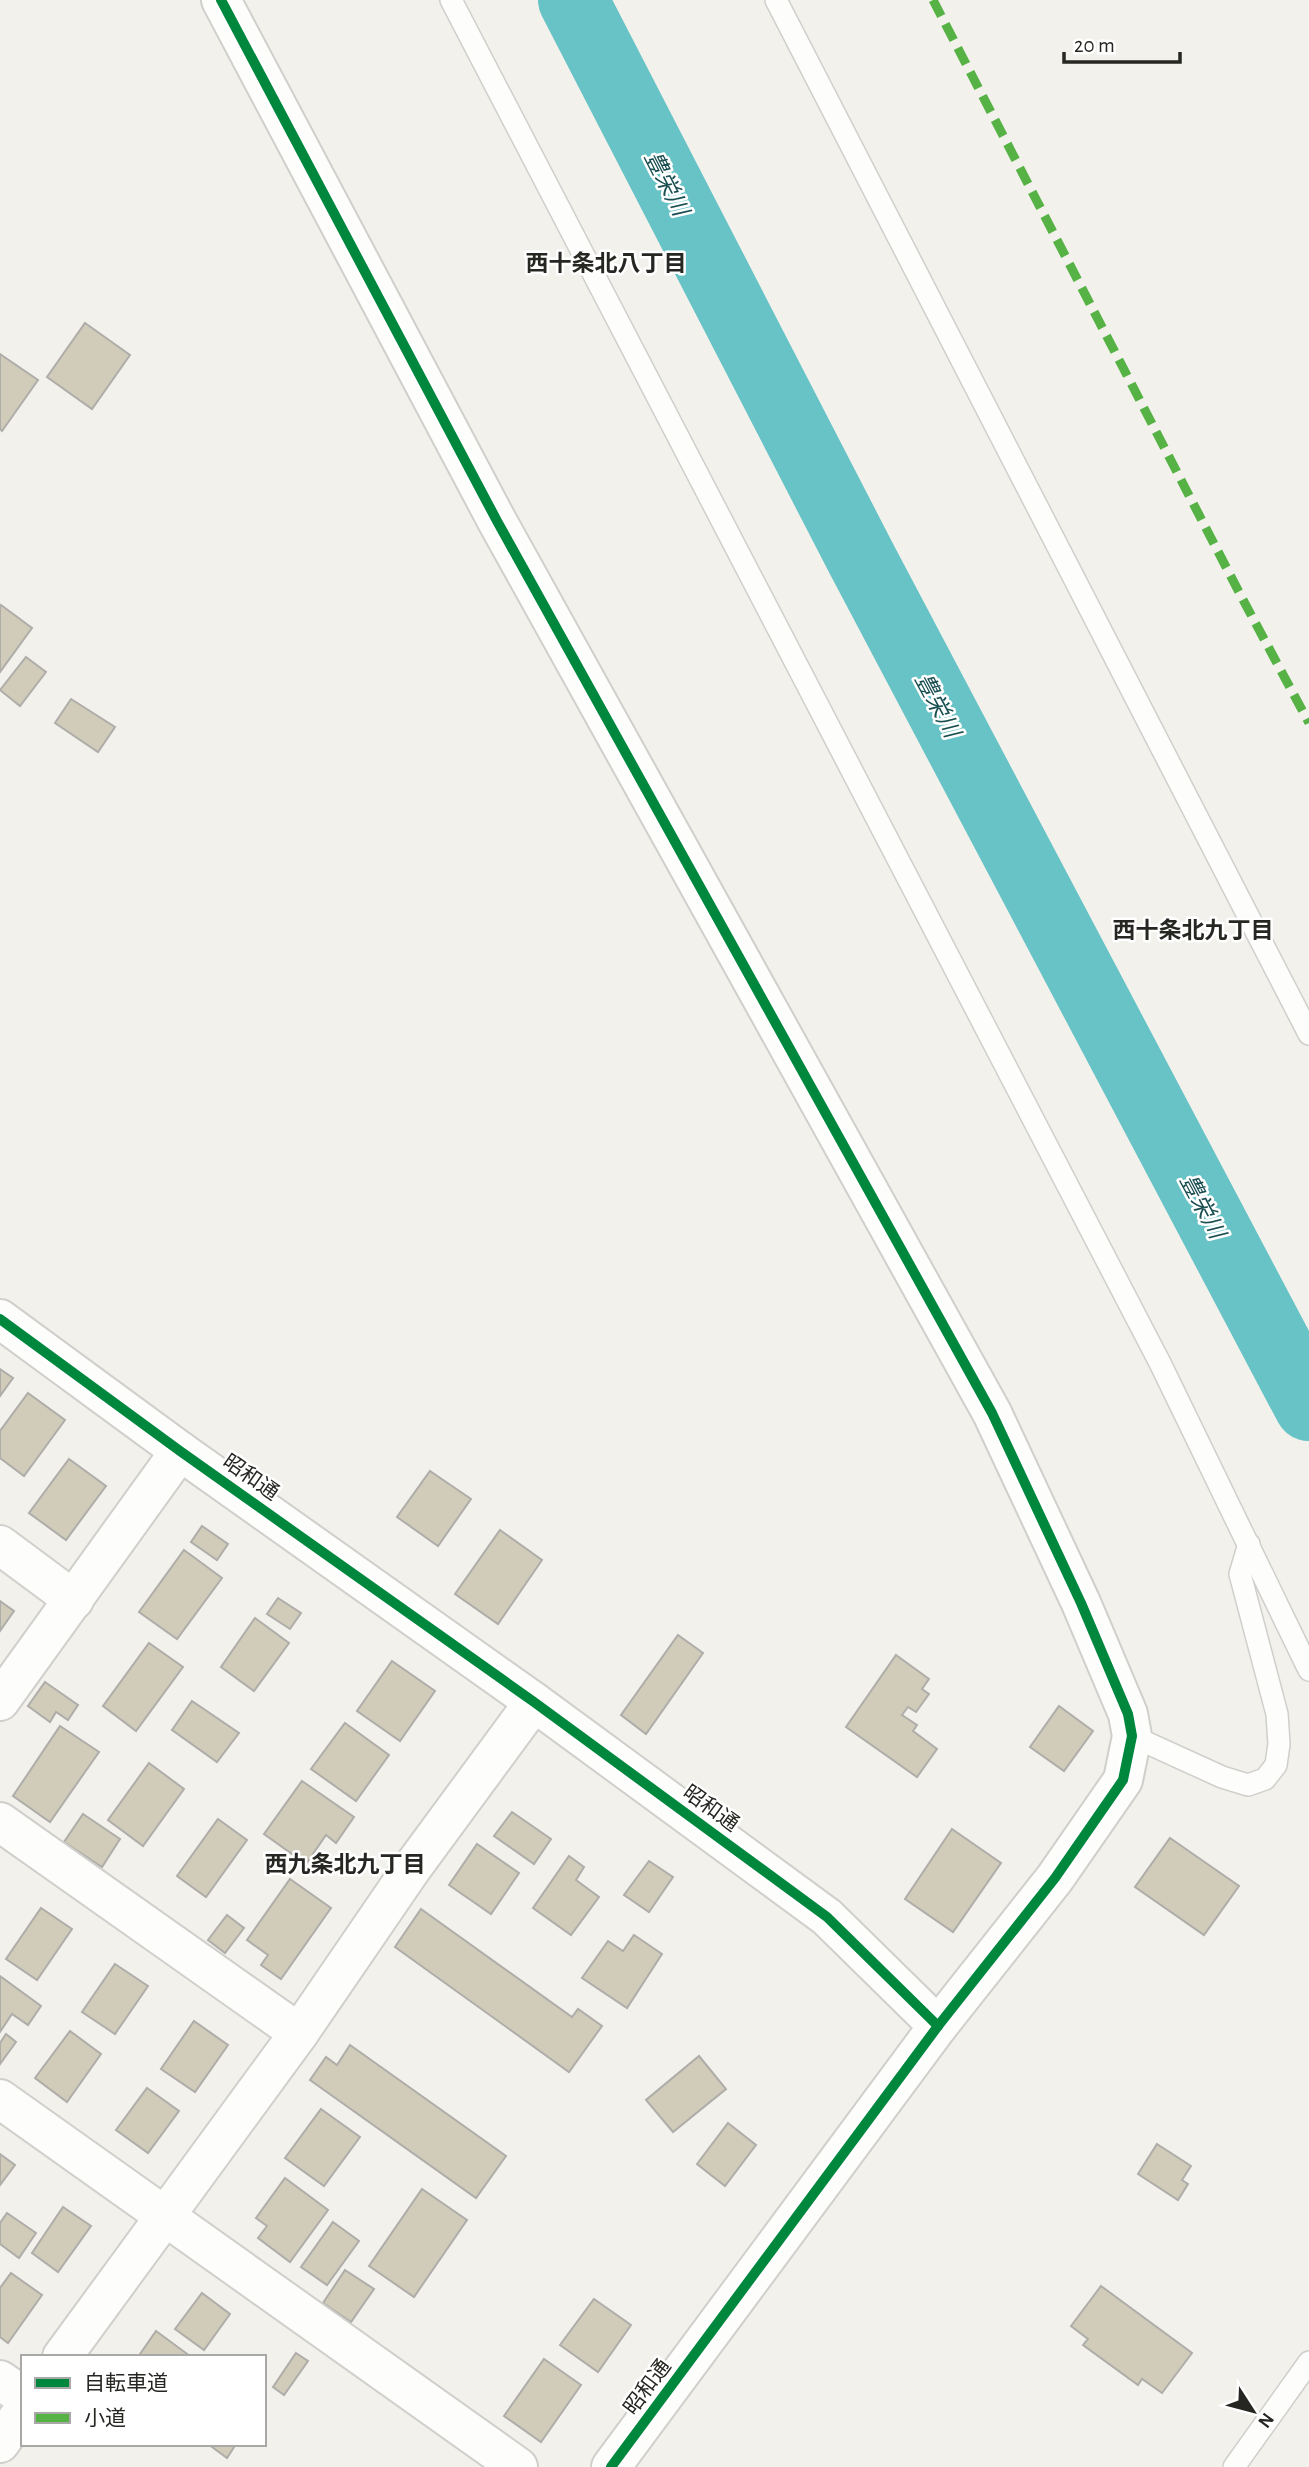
<svg xmlns="http://www.w3.org/2000/svg" width="1309" height="2467" viewBox="0 0 1309 2467" font-family="'Alegreya Sans','Noto Sans JP',sans-serif">
<rect width="100%" height="100%" fill="#f2f1ec"/>
<g fill="none" stroke-linecap="round" stroke-linejoin="round">
<path stroke="#68c3c6" stroke-width="70" d="M573,0L861,558L1309,1406"/>
</g>
<g fill="#d1ccb9" stroke="#aeada9" stroke-width="2">
<path d="M85,323L130,355L92,409L47,377Z"/>
<path d="M0,354L38,380L2,431L0,429Z"/>
<path d="M1,605L32,628L0,672V607Z"/>
<path d="M26,657L46,672L20,706L0,690Z"/>
<path d="M71,699L115,727L98,752L55,723Z"/>
<path d="M0,1369L13,1378L0,1396Z"/>
<path d="M28,1393L65,1420L24,1476L0,1458V1431Z"/>
<path d="M69,1459L106,1486L66,1540L29,1513Z"/>
<path d="M430,1471L471,1499L438,1546L397,1517Z"/>
<path d="M202,1526L228,1544L217,1560L191,1542Z"/>
<path d="M500,1530L542,1560L498,1624L455,1594Z"/>
<path d="M184,1550L222,1578L177,1639L139,1612Z"/>
<path d="M278,1598L301,1613L290,1629L267,1614Z"/>
<path d="M0,1601L14,1611L0,1631Z"/>
<path d="M255,1618L289,1643L254,1691L221,1667Z"/>
<path d="M678,1635L703,1653L646,1734L621,1715Z"/>
<path d="M149,1643L183,1667L136,1731L103,1706Z"/>
<path d="M896,1655L929,1679L922,1689L929,1694L916,1712L908,1707L902,1715L917,1725L913,1731L937,1749L917,1777L846,1727Z"/>
<path d="M392,1661L435,1691L400,1741L357,1711Z"/>
<path d="M45,1682L78,1705L68,1720L56,1712L50,1722L28,1706Z"/>
<path d="M192,1701L239,1733L217,1762L172,1730Z"/>
<path d="M1059,1706L1093,1731L1064,1771L1030,1747Z"/>
<path d="M345,1723L389,1755L356,1801L311,1769Z"/>
<path d="M60,1726L99,1752L50,1822L13,1796Z"/>
<path d="M149,1763L184,1789L143,1846L108,1820Z"/>
<path d="M302,1781L354,1817L336,1843L326,1835L306,1864L264,1834Z"/>
<path d="M512,1812L551,1839L534,1864L494,1836Z"/>
<path d="M83,1814L120,1839L102,1867L64,1842Z"/>
<path d="M218,1819L247,1840L206,1897L177,1876Z"/>
<path d="M952,1829L1001,1863L953,1932L905,1899Z"/>
<path d="M1170,1838L1239,1886L1204,1935L1135,1887Z"/>
<path d="M477,1844L519,1873L491,1914L449,1885Z"/>
<path d="M569,1856L584,1867L576,1880L599,1897L571,1935L533,1908Z"/>
<path d="M649,1861L673,1877L649,1912L624,1895Z"/>
<path d="M290,1879L331,1908L281,1979L261,1965L268,1955L247,1940Z"/>
<path d="M41,1908L72,1929L37,1980L6,1959Z"/>
<path d="M421,1909L572,2017L578,2009L602,2026L569,2072L395,1947Z"/>
<path d="M227,1915L244,1928L225,1953L208,1940Z"/>
<path d="M634,1935L662,1954L627,2008L582,1978L608,1941L623,1951Z"/>
<path d="M115,1964L148,1986L115,2034L82,2012Z"/>
<path d="M0,1976L41,2006L28,2025L12,2014L0,2032Z"/>
<path d="M194,2021L228,2045L195,2092L161,2069Z"/>
<path d="M70,2031L101,2054L67,2102L35,2078Z"/>
<path d="M6,2034L16,2042L0,2064V2043Z"/>
<path d="M350,2045L506,2156L476,2198L310,2080L326,2057L337,2065Z"/>
<path d="M699,2056L726,2089L673,2132L646,2100Z"/>
<path d="M147,2088L179,2111L148,2153L116,2130Z"/>
<path d="M321,2109L360,2137L324,2186L285,2158Z"/>
<path d="M728,2123L756,2145L725,2186L697,2164Z"/>
<path d="M1157,2144L1191,2166L1182,2180L1188,2184L1178,2200L1138,2174Z"/>
<path d="M0,2154L15,2165L0,2185Z"/>
<path d="M285,2178L328,2210L290,2262L258,2238L267,2226L256,2218Z"/>
<path d="M422,2189L467,2220L414,2297L369,2266Z"/>
<path d="M63,2207L91,2226L58,2272L32,2253Z"/>
<path d="M7,2213L36,2233L19,2258L0,2244V2223Z"/>
<path d="M333,2222L359,2241L327,2285L301,2267Z"/>
<path d="M345,2270L374,2289L351,2322L323,2303Z"/>
<path d="M11,2273L42,2295L8,2343L0,2337V2288Z"/>
<path d="M1101,2286L1192,2353L1162,2393L1142,2379L1138,2385L1083,2345L1088,2339L1071,2326Z"/>
<path d="M202,2293L230,2314L204,2350L175,2329Z"/>
<path d="M594,2299L631,2325L598,2372L560,2345Z"/>
<path d="M156,2331L190,2356L189,2357H138Z"/>
<path d="M296,2353L308,2361L284,2395L273,2387Z"/>
<path d="M544,2359L581,2385L541,2442L504,2416Z"/>
<path d="M208,2444H236L227,2458Z"/>
</g>
<g fill="none" stroke-linecap="round" stroke-linejoin="round">
<defs>
<g id="lane">
<path d="M451,0L1160,1363L1309,1670"/>
<path d="M776,0L1309,1034"/>
<path d="M1132,1736L1222,1777L1248,1785L1265,1779L1276,1765L1279,1744L1277,1714L1240,1574L1249,1544"/>
<path d="M1234,2467L1309,2362"/>
</g>
<g id="street">
<path d="M221,0L497,521L992,1413L1081,1603L1128,1714L1132,1736L1123,1780L1055,1878L938,2026"/>
<path d="M0,1545L74,1600"/>
<path d="M0,1701L180,1451"/>
<path d="M0,1822L299,2033"/>
<path d="M0,2099L518,2467"/>
<path d="M62,2357L299,2033L412,1868L534,1702"/>
<path d="M0,2380L23,2396"/>
<path d="M0,2443L23,2411"/>
</g>
<path id="secondary" d="M0,1319L180,1451L534,1702L827,1917L938,2026L611,2467"/>
</defs>
<use href="#lane" stroke="#d0cfcb" stroke-width="24"/>
<use href="#street" stroke="#d0cfcb" stroke-width="42"/>
<use href="#secondary" stroke="#d0cfcb" stroke-width="42"/>
<use href="#lane" stroke="#fdfdfc" stroke-width="21"/>
<use href="#street" stroke="#fdfdfc" stroke-width="38"/>
<use href="#secondary" stroke="#fdfdfc" stroke-width="38"/>
<path stroke="#56b245" stroke-width="9" stroke-dasharray="18 9" stroke-linecap="butt" d="M933,0L1241,596L1309,723"/>
<defs>
<g id="cycleway">
<path d="M221,0L497,521L992,1413L1081,1603L1128,1714L1132,1736L1123,1780L1055,1878L938,2026L611,2467"/>
<path d="M0,1319L180,1451L534,1702L827,1917L938,2026"/>
</g>
</defs>
<use href="#cycleway" stroke="#fff" stroke-width="15"/>
<use href="#cycleway" stroke="#00873e" stroke-width="10"/>
</g>
<g text-anchor="middle" stroke-width="5" stroke-linejoin="round" paint-order="stroke">
<g font-size="21" fill="#262622" stroke="#fff">
<text transform="translate(251 1477) rotate(35)" y="7">昭和通</text>
<text transform="translate(711 1808) rotate(36)" y="7">昭和通</text>
<text transform="translate(647 2387) rotate(-53)" y="7">昭和通</text>
</g>
<g font-size="23" font-style="italic" fill="#1a4f52" stroke="#fff">
<text transform="translate(667 183) rotate(63)" y="8">豊栄川</text>
<text transform="translate(938 705) rotate(62)" y="8">豊栄川</text>
<text transform="translate(1203 1206) rotate(62)" y="8">豊栄川</text>
</g>
<g font-size="23" font-weight="bold" fill="#262622" stroke="#fff">
<text x="606" y="271">西十条北八丁目</text>
<text x="1193" y="938">西十条北九丁目</text>
<text x="345" y="1872">西九条北九丁目</text>
</g>
</g>
<rect x="21" y="2355" width="245" height="91" fill="#ffffff" stroke="#a8a8a7" stroke-width="2"/>
<rect x="35" y="2378" width="35" height="10" fill="#00873e" stroke="#a8a8a7" stroke-width="2"/>
<text x="84" y="2390" font-size="21" fill="#262622">自転車道</text>
<rect x="35" y="2413" width="35" height="10" fill="#56b245" stroke="#a8a8a7" stroke-width="2"/>
<text x="84" y="2425" font-size="21" fill="#262622">小道</text>
<g transform="translate(1253 2411) rotate(126)" stroke="#ffffff" stroke-width="5" paint-order="stroke">
<path d="M0-5L12 26L0 18L-12 26Z" fill="#262622"/>
<text y="-10" font-size="19" font-weight="bold" text-anchor="middle" fill="#262622">N</text>
</g>
<path d="M1064 52v10h116v-10" fill="none" stroke="#262622" stroke-width="3.5"/>
<text x="1074" y="52" font-size="21" fill="#262622" stroke="#ffffff" stroke-width="5" paint-order="stroke">20 m</text>
</svg>
